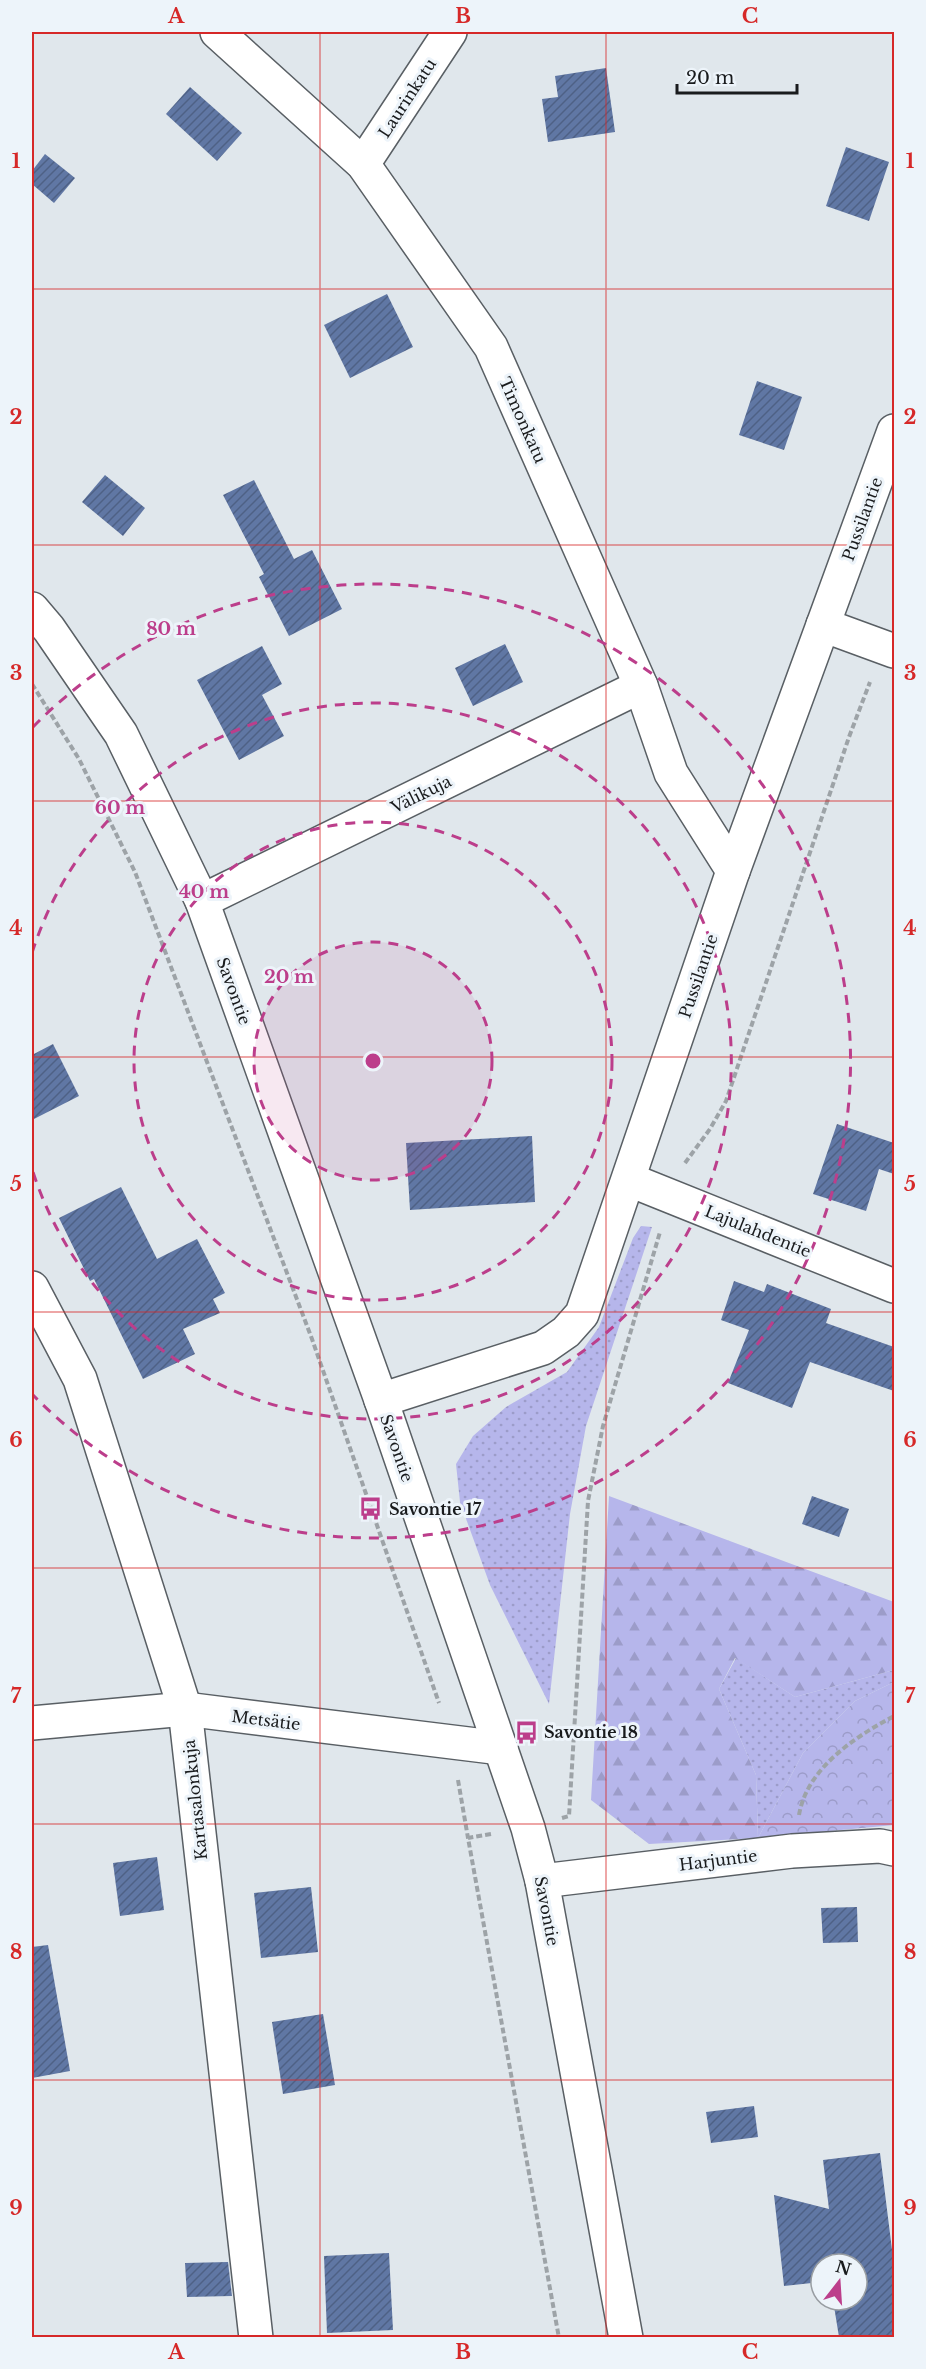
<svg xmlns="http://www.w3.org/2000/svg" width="926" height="2369" viewBox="0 0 926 2369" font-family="'Libre Baskerville',serif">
<defs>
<pattern id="grass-dots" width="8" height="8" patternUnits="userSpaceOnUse" patternTransform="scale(1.5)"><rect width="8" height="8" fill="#b6b6eb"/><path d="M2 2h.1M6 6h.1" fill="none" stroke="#9c9cc9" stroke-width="1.8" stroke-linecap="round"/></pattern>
<pattern id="forest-firs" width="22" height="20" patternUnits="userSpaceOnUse" patternTransform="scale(1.5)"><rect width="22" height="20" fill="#b6b6eb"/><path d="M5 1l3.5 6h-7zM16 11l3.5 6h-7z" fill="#9c9cc9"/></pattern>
<pattern id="park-crowns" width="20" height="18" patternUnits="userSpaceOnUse" patternTransform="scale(1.5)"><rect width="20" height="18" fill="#b6b6eb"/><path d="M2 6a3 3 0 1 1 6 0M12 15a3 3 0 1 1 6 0" fill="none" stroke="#9c9cc9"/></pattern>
<pattern id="building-hatch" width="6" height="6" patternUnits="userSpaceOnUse" patternTransform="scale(1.5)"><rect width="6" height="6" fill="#6077a4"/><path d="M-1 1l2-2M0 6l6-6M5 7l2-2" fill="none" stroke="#4e6185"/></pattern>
</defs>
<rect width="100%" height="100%" fill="#e0e7ec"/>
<g fill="url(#grass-dots)">
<path d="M641,1226L652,1227L586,1426L570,1514L549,1704L490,1585L460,1502L456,1464L473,1436L506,1407L567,1372L599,1327L633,1238Z"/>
<path d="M736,1658L795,1697L894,1670V1682L855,1701L803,1753L758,1838L756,1775L719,1689Z"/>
</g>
<path fill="url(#forest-firs)" d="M609,1496L894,1602V1670L795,1697L735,1658L719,1689L756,1775L758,1838L649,1844L591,1800Z"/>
<path fill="url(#park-crowns)" d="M894,1682V1825L758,1838L803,1753L855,1701Z"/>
<g fill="url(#building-hatch)">
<path d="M606,68L615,132L548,142L542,99L558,97L555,76Z"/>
<path d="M190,87L242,133L217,161L166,114Z"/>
<path d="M846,147L889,162L869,221L826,206Z"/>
<path d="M45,154L75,178L54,203L32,184V171Z"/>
<path d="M387,294L413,347L350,378L324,325Z"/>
<path d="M757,381L802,397L784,450L739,435Z"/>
<path d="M105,475L145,508L123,536L82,502Z"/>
<path d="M254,480L294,559L312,550L342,609L289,636L259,577L264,574L223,495Z"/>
<path d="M505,644L523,682L473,706L455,668Z"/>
<path d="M262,646L282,684L262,695L284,736L239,760L197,680Z"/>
<path d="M53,1044L79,1096L32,1120V1055Z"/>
<path d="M837,1124L894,1143V1174L879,1169L866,1211L813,1194Z"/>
<path d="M532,1136L535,1202L410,1210L406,1143Z"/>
<path d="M121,1187L157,1259L197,1239L225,1293L213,1299L220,1313L183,1329L195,1354L143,1379L94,1279L90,1281L59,1218Z"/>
<path d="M734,1281L764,1292L767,1284L831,1309L826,1323L894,1347V1391L810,1362L792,1408L728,1383L749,1330L721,1320Z"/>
<path d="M812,1496L849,1509L839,1537L802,1524Z"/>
<path d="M157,1857L164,1910L120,1916L113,1863Z"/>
<path d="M311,1887L318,1952L261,1958L254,1893Z"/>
<path d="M857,1907L858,1942L823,1943L821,1908Z"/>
<path d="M48,1945L70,2071L32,2078V1947Z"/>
<path d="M323,2014L335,2085L283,2094L272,2022Z"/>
<path d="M754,2106L758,2137L711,2143L706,2112Z"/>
<path d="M880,2153L894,2266V2337H839L833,2300H857V2264H821V2282L784,2286L774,2195L829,2209L823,2160Z"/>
<path d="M389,2253L393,2330L327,2333L324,2256Z"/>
<path d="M228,2262L232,2296L187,2297L185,2263Z"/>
</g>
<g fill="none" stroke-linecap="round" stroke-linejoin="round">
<defs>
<g id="minor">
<path d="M217,32L363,164L491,347L641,686L671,773L733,871"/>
<path d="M363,164L450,32"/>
<path d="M823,625L894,651"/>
<path d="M202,901L641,686"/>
<path d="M630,1180L894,1286"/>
<path d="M32,1288L80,1379L185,1709L256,2338"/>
<path d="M32,1723L185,1709L501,1748"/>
<path d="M542,1881L792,1851L880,1846L894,1849"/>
</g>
<g id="tertiary">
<path d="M32,609L49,629L121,734L202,901L381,1400L528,1828L542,1881L626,2338"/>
<path d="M381,1400L543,1348L566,1332L582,1314L733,871L894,431"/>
</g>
</defs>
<use href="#minor" stroke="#595f64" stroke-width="36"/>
<use href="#tertiary" stroke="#595f64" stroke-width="36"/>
<g stroke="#9da3a7" stroke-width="4" stroke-dasharray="6 3" stroke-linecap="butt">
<path d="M32,684L79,759L135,872L312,1339L439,1703"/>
<path d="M685,1163L710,1129L726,1101L849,737L870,682"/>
<path d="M458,1780L468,1838"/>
<path d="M799,1815C807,1768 855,1737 894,1716"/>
<path d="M562,1818L569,1816L588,1501L603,1426L660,1232"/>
<path d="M491,1834L468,1838L559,2338"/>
</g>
<use href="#minor" stroke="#fff" stroke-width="33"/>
<use href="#tertiary" stroke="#fff" stroke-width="33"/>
</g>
<path fill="none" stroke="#d62828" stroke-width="1.5" stroke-opacity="0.55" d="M320,32V2338M606,32V2338M32,289H894M32,545H894M32,801H894M32,1057H894M32,1312H894M32,1568H894M32,1824H894M32,2080H894"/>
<circle cx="373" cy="1061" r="119" fill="#bc3e8b" fill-opacity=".12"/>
<g fill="none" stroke="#bc3e8b" stroke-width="3" stroke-dasharray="10 8">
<circle cx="373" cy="1061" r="119"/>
<circle cx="373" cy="1061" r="239"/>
<path d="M32 953A358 358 0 1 1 32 1169"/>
<path d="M33 727A477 477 0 1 1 33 1395"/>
</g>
<defs>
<symbol id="bus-bare" viewBox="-9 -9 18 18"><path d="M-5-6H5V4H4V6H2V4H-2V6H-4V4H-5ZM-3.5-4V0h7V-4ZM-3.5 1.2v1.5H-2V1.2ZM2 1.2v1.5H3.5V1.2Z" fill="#bc3e8b" stroke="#edf4fa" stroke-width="2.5" paint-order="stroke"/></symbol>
</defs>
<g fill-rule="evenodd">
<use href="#bus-bare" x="354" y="1492" width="33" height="33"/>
<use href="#bus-bare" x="510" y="1716" width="33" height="33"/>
</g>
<g text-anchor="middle" stroke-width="6" stroke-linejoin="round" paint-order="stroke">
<g font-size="16" fill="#191b1d" stroke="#edf4fa">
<text transform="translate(407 98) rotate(-57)" y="6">Laurinkatu</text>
<text transform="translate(523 420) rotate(66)" y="6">Timonkatu</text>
<text transform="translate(862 519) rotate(-70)" y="6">Pussilantie</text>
<text transform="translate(421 794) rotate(-26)" y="6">Välikuja</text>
<text transform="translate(698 976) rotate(-71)" y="6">Pussilantie</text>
<text transform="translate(234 991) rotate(70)" y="6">Savontie</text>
<text transform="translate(758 1231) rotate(22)" y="6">Lajulahdentie</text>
<text transform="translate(397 1448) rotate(71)" y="6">Savontie</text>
<text transform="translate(266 1720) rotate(7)" y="6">Metsätie</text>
<text transform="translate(195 1800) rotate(-96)" y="6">Kartasalonkuja</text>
<text transform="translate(718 1860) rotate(-7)" y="6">Harjuntie</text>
<text transform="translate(547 1911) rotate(79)" y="6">Savontie</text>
</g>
<g font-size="16" font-weight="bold" fill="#191b1d" stroke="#edf4fa" text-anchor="start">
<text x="389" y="1515">Savontie 17</text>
<text x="544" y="1738">Savontie 18</text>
</g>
</g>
<circle cx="373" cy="1061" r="9" fill="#bc3e8b" stroke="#edf4fa" stroke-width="3"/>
<g font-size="18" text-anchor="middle" font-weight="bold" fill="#bc3e8b" stroke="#edf4fa" stroke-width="6" stroke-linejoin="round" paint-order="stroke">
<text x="171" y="635">80 m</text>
<text x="120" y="814">60 m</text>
<text x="204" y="898">40 m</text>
<text x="289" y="983">20 m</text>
</g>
<rect width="926" height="2369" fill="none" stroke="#edf4fa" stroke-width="66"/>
<g transform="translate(839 2282) rotate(17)"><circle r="28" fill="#edf4fa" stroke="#989da2" stroke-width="1.5"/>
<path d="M0-4.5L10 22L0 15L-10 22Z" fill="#bc3e8b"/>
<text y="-9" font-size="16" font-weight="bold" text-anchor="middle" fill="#191b1d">N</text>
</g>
<path d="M677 84v9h120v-9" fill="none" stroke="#191b1d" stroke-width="3"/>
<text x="686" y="84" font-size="18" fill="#191b1d" stroke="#edf4fa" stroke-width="4.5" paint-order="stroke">20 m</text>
<rect x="33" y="33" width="860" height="2303" fill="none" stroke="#d62828" stroke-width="2"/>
<g font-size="20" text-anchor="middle" font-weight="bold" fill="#d62828">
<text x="176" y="23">A</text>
<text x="463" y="23">B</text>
<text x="750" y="23">C</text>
<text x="16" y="168">1</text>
<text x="910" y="168">1</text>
<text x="16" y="424">2</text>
<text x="910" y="424">2</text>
<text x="16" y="680">3</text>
<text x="910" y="680">3</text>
<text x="16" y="935">4</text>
<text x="910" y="935">4</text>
<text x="16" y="1191">5</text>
<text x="910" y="1191">5</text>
<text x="16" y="1447">6</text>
<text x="910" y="1447">6</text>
<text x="16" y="1703">7</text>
<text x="910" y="1703">7</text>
<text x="16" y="1959">8</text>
<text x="910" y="1959">8</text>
<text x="16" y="2215">9</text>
<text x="910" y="2215">9</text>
<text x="176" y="2359">A</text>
<text x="463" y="2359">B</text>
<text x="750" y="2359">C</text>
</g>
</svg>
